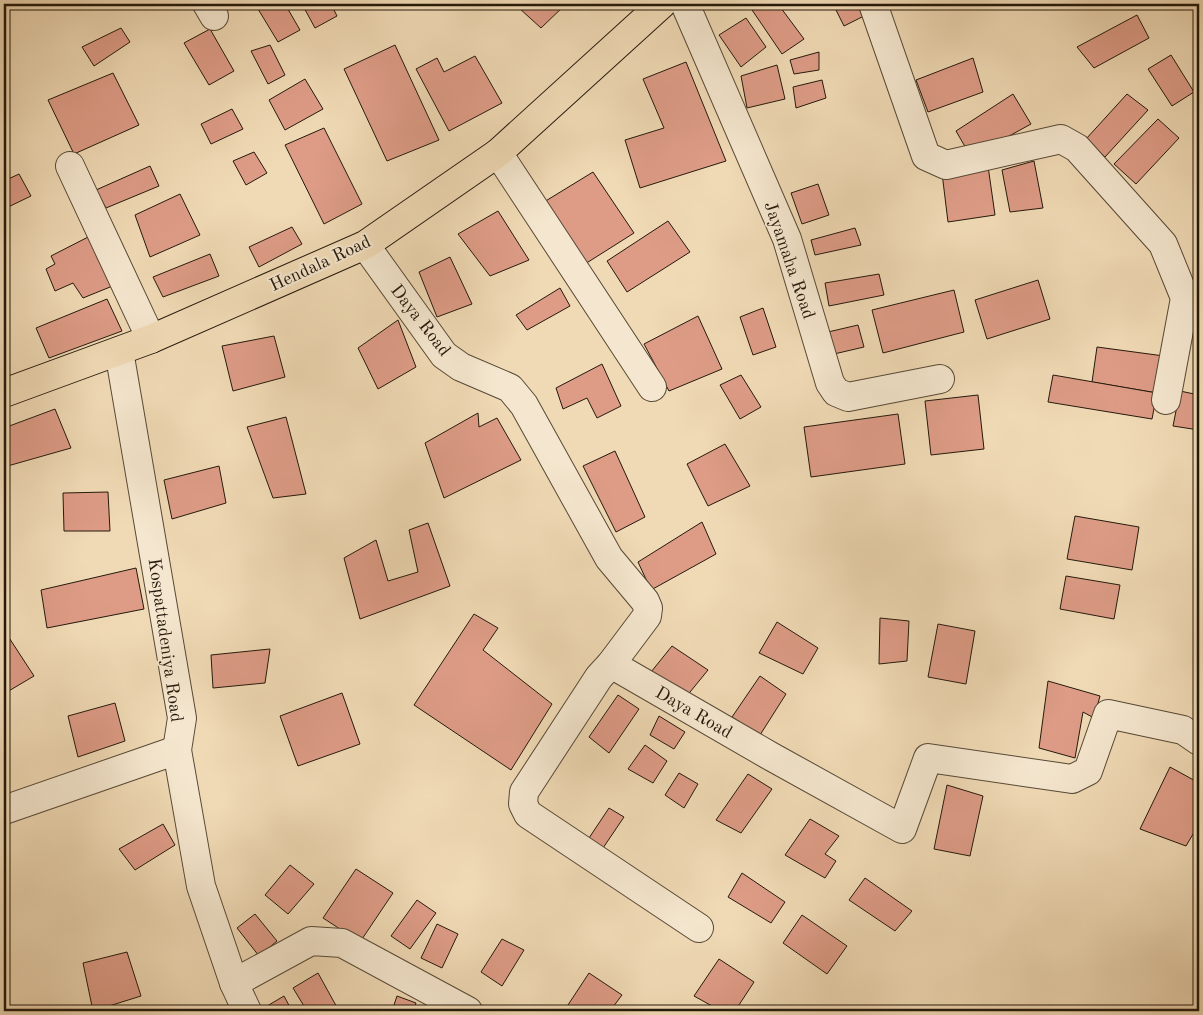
<svg xmlns="http://www.w3.org/2000/svg" width="1203" height="1015" viewBox="0 0 1203 1015" font-family="'Old Standard TT',serif">
<rect width="100%" height="100%" fill="#f0dab5"/>
<filter id="stains"><feTurbulence type="fractalNoise" baseFrequency=".004" numOctaves="4"/><feColorMatrix values="0 0 0 0 .2 0 0 0 0 .09 0 0 0 0 .02 0 0 0 .5 -.17"/></filter>
<radialGradient id="worn" r=".72"><stop offset=".6" stop-color="#630" stop-opacity="0"/><stop offset="1" stop-color="#630" stop-opacity=".3"/></radialGradient>
<g fill="#de9c87" stroke="#24190b">
<path d="M255,4H285L300,30L278,42Z"/>
<path d="M302,4H331L337,16L315,28Z"/>
<path d="M523,4H566L541,28L519,8Z"/>
<path d="M754,4H778L804,39L782,54L750,7Z"/>
<path d="M833,4H863L868,14L844,26Z"/>
<path d="M1191,4H1199V19Z"/>
<path d="M1137,15L1149,38L1094,68L1077,47Z"/>
<path d="M746,18L766,47L741,67L719,35Z"/>
<path d="M121,28L130,42L94,66L82,47Z"/>
<path d="M210,29L234,71L209,85L184,43Z"/>
<path d="M270,45L285,75L268,84L251,51Z"/>
<path d="M395,45L439,140L387,161L344,69Z"/>
<path d="M819,52V70L794,74L790,60Z"/>
<path d="M1171,55L1194,92L1172,106L1148,69Z"/>
<path d="M475,56L502,103L449,131L416,69L437,58L444,72Z"/>
<path d="M973,58L983,92L928,112L916,80Z"/>
<path d="M686,62L726,161L640,188L625,140L664,128L643,79Z"/>
<path d="M777,65L785,99L747,108L741,76Z"/>
<path d="M113,73L139,125L74,154L48,100Z"/>
<path d="M305,79L323,109L285,130L269,100Z"/>
<path d="M822,80L826,98L796,108L793,87Z"/>
<path d="M1013,94L1031,124L971,157L956,131Z"/>
<path d="M1127,94L1148,110L1105,157L1086,139Z"/>
<path d="M232,109L243,129L211,144L201,124Z"/>
<path d="M1158,119L1179,138L1136,184L1114,164Z"/>
<path d="M324,128L362,204L324,224L285,145Z"/>
<path d="M254,152L267,173L246,185L233,161Z"/>
<path d="M1034,161L1043,208L1010,212L1002,170Z"/>
<path d="M150,166L159,186L106,208L96,190Z"/>
<path d="M988,166L995,215L948,222L942,173Z"/>
<path d="M593,172L634,233L585,264L544,202Z"/>
<path d="M19,174L31,196L4,209V181Z"/>
<path d="M818,184L829,215L802,224L791,193Z"/>
<path d="M180,194L200,235L150,257L135,215Z"/>
<path d="M498,211L529,260L490,276L458,234Z"/>
<path d="M668,221L690,252L627,292L607,261Z"/>
<path d="M292,227L302,244L259,267L249,247Z"/>
<path d="M855,228L861,245L815,255L811,240Z"/>
<path d="M92,235L115,285L83,298L73,283L55,291L46,269L55,264L51,256Z"/>
<path d="M210,254L219,276L163,297L153,277Z"/>
<path d="M450,257L472,304L437,317L419,272Z"/>
<path d="M879,274L884,295L829,306L825,283Z"/>
<path d="M1038,280L1050,319L987,339L975,300Z"/>
<path d="M560,288L570,306L527,330L516,315Z"/>
<path d="M954,290L964,332L883,353L872,310Z"/>
<path d="M107,299L122,331L49,358L36,328Z"/>
<path d="M763,308L776,347L753,355L740,317Z"/>
<path d="M698,316L722,369L669,391L644,344Z"/>
<path d="M398,320L416,367L378,389L358,348Z"/>
<path d="M858,325L864,347L834,354L828,332Z"/>
<path d="M274,336L285,377L233,391L222,346Z"/>
<path d="M1097,347L1164,356L1157,393L1092,382Z"/>
<path d="M602,364L621,406L597,418L587,398L563,409L556,388Z"/>
<path d="M741,375L761,407L740,419L720,385Z"/>
<path d="M1053,375L1157,393L1152,419L1048,402Z"/>
<path d="M1180,391L1199,395V430L1173,426Z"/>
<path d="M978,395L984,449L931,455L925,401Z"/>
<path d="M55,409L71,448L4,467V428Z"/>
<path d="M478,413L479,427L497,418L521,460L444,498L425,443Z"/>
<path d="M898,414L905,464L811,477L804,427Z"/>
<path d="M286,417L306,494L273,498L247,427Z"/>
<path d="M725,444L750,486L708,506L687,464Z"/>
<path d="M615,451L645,517L616,532L583,466Z"/>
<path d="M219,466L226,503L172,519L164,480Z"/>
<path d="M108,492L110,531H64L63,493Z"/>
<path d="M1075,516L1139,527L1132,570L1067,559Z"/>
<path d="M702,522L716,554L651,590L638,562Z"/>
<path d="M428,523L450,586L360,619L344,558L376,540L388,581L418,572L409,530Z"/>
<path d="M136,568L144,609L47,628L41,590Z"/>
<path d="M1066,576L1120,585L1114,619L1060,609Z"/>
<path d="M474,614L498,628L483,650L552,704L511,770L414,705Z"/>
<path d="M880,618L909,621L907,661L879,664Z"/>
<path d="M777,622L818,648L803,674L759,653Z"/>
<path d="M938,624L975,631L966,684L928,677Z"/>
<path d="M4,630L34,676L7,692L4,686Z"/>
<path d="M672,646L708,670L686,697L651,672Z"/>
<path d="M270,649L265,683L213,688L211,655Z"/>
<path d="M760,676L786,694L760,735L732,717Z"/>
<path d="M1048,681L1100,696L1094,718L1083,712L1075,758L1039,748Z"/>
<path d="M342,693L360,744L298,766L280,716Z"/>
<path d="M618,695L639,709L609,753L589,737Z"/>
<path d="M115,703L125,741L78,757L68,716Z"/>
<path d="M659,716L685,732L674,749L650,735Z"/>
<path d="M645,745L667,761L653,783L628,769Z"/>
<path d="M1170,767L1199,783V824L1186,846L1140,829Z"/>
<path d="M679,773L698,784L684,808L665,795Z"/>
<path d="M748,774L772,789L741,833L716,820Z"/>
<path d="M947,785L983,796L970,856L934,849Z"/>
<path d="M609,808L624,817L603,848L589,838Z"/>
<path d="M810,819L839,836L825,854L836,861L825,878L785,855Z"/>
<path d="M163,824L175,845L135,870L119,849Z"/>
<path d="M290,865L314,884L288,914L265,895Z"/>
<path d="M356,869L393,893L360,942L323,918Z"/>
<path d="M742,873L785,902L771,923L728,897Z"/>
<path d="M865,878L912,911L895,931L849,900Z"/>
<path d="M417,900L436,913L410,949L391,936Z"/>
<path d="M255,914L277,941L259,956L237,928Z"/>
<path d="M802,915L847,946L827,974L783,943Z"/>
<path d="M437,924L458,934L442,968L421,958Z"/>
<path d="M502,939L524,950L502,986L481,972Z"/>
<path d="M127,952L141,996L93,1011L83,963Z"/>
<path d="M719,959L754,982L735,1011H721L694,996Z"/>
<path d="M318,973L339,1011H307L293,988Z"/>
<path d="M589,973L622,995L610,1011H564Z"/>
<path d="M284,996L292,1011H263L262,1009Z"/>
<path d="M397,996L416,1003L413,1011H392Z"/>
</g>
<g fill="none" stroke-linecap="round" stroke-linejoin="round">
<defs>
<g id="street">
<path d="M207,4L214,16"/>
<path d="M685,4L787,239L830,383L836,392L848,397L940,379"/>
<path d="M873,4L926,156L946,165L1061,139L1077,148L1163,244L1185,298L1166,400"/>
<path d="M498,153L652,387"/>
<path d="M70,166L151,339"/>
<path d="M365,245L444,355L461,367L510,388L524,405L609,558L645,601L648,608L647,616L611,664L772,757L902,829L928,758L1072,779L1088,771L1108,714L1183,730L1199,741"/>
<path d="M119,351L182,718L177,750L201,886L234,983L247,1011"/>
<path d="M611,664L599,677L524,792L523,804L528,814L699,928"/>
<path d="M4,810L177,750"/>
<path d="M234,983L311,941L342,943L468,1011"/>
</g>
<path id="primary" d="M4,393L151,339L365,245L498,153L662,4"/>
</defs>
<use href="#street" stroke="#574936" stroke-width="30"/>
<use href="#primary" stroke="#24190b" stroke-width="30"/>
<use href="#street" stroke="#f5e7cf" stroke-width="28"/>
<use href="#primary" stroke="#f0dab5" stroke-width="28"/>
</g>
<g text-anchor="middle" stroke-width="4" stroke-linejoin="round" paint-order="stroke">
<g font-size="18" fill="#24190b" stroke="#f5e7cf">
<text transform="translate(790 260) rotate(71)" y="6">Jayamaha Road</text>
<text transform="translate(320 263) rotate(-25)" y="6">Hendala Road</text>
<text transform="translate(421 320) rotate(52)" y="6">Daya Road</text>
<text transform="translate(166 640) rotate(82)" y="6">Kospattadeniya Road</text>
<text transform="translate(694 712) rotate(30)" y="6">Daya Road</text>
</g>
</g>
<rect width="1203" height="1015" fill="none" stroke="#f0dab5" stroke-width="20"/>
<rect x="5" y="5" width="1193" height="1005" fill="none" stroke="#24190b" stroke-width="2.5"/>
<rect x="10" y="10" width="1183" height="995" fill="none" stroke="#24190b"/>
<rect width="100%" height="100%" filter="url(#stains)"/>
<rect width="100%" height="100%" fill="url(#worn)"/>
</svg>
